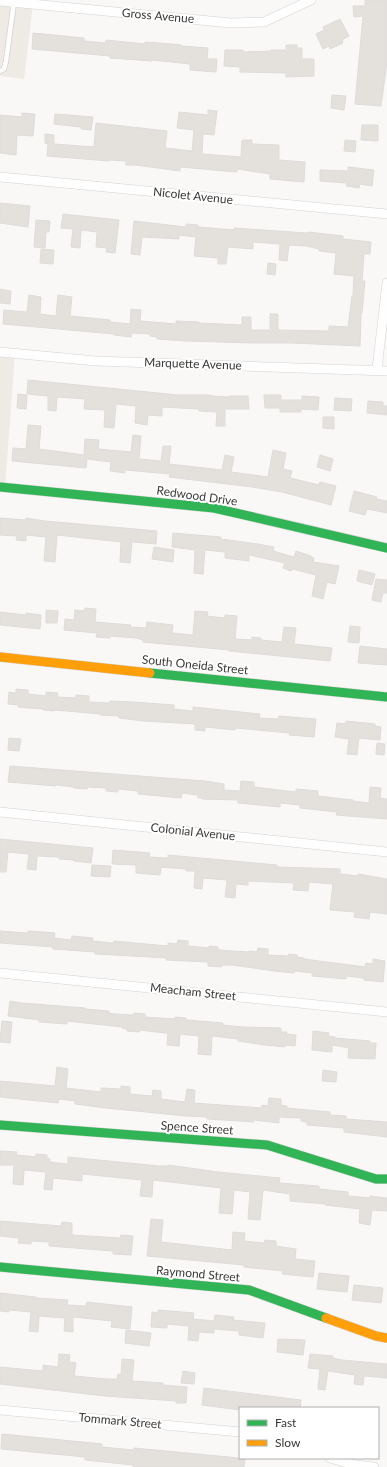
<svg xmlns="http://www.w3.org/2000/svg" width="387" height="1467" viewBox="0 0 387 1467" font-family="Lato,sans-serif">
<rect width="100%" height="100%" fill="#faf8f6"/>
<g fill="#eeebe5">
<path d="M0,0H41L40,5L33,4L24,79L0,76Z"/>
<path d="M0,352L15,353L5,488L0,487Z"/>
</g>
<g fill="#e4e0dc" stroke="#dedcdb">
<path d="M365,0H387V62L381,106L355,104L363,16L354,17L353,6H365Z"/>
<path d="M340,19L349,36L342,40L343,43L330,49L329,46L323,49L316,34L324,30L323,27Z"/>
<path d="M33,33L84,38V41L106,43V40L145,44V42L159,43L181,45V46L208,48L207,59H217L216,72L190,70V64L152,60V61L110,58V56L32,49Z"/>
<path d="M286,45H297V48H302V59H314V76L286,77V73L240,72V67L224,66L225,50H243V52L272,51L271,50H286Z"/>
<path d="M332,95L346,96L344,110L331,108Z"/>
<path d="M208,110L217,111L214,135L203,134L202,154L241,157L242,140H252V144L279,145V160L305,162L304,182L270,179V174L237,169V172L180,167V171L135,165H126V161L109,160V161L47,156L48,144L45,143V134L54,135V144L94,147L96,123L167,131L165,148L192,151L194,130L177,128L179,112L208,115Z"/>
<path d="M22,113L35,114L33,136L17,135L16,155L0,153V115L22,117Z"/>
<path d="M55,114L93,117L91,130L81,129V127L54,124Z"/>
<path d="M362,125H378V141L361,140Z"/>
<path d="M345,140L356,141L355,152L344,151Z"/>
<path d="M348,167L374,170L372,186L360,184L359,188L346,186L347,183L320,181V170L348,171Z"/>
<path d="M0,203L30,206L28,227L0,223Z"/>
<path d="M63,214L119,220L115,253L106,252L107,248L96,247L97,232L81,230L80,248L71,247L73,229L61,228Z"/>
<path d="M36,220L50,221L49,232H46L45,248L34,247Z"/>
<path d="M134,221L186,227V224L198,225V227L234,230V228L307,233L308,232L343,236V239L371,242L370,254H364L362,281H365L364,291L362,313H361L360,346L292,343H254L186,341L157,339V337L150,336V334L132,333L131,337L114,335V334L3,324L4,310L27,312L29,295L41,297L40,314L56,316L58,295L72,297L70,316L110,320V322L130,324L131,309L141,310L140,321L176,324V321L199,322V323L242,325V317H251V330H270V314H278V330L329,331V326L348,327L352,296H353L354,276L334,274L336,253L319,251V249L306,246L289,245L287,261L279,260L280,244L253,242V249L228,247L226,264H218V258L194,256L196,237L179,235V239L142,237L140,255L131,254Z"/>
<path d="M41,249L54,250L53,264L40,263Z"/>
<path d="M268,263L276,264L275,275L267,274Z"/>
<path d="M0,289L11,291L10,304L0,303Z"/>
<path d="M28,380L178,395H211V396L230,397V396H248L249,409H225V426H216L217,412L199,411V409L162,407V416L148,415L147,425L135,423L136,406L116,404L114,428L104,427L105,410L84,409L85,399L57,397L56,411L48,410V396L27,394Z"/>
<path d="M18,394L27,395L26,409L17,408Z"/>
<path d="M264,395H281V400H302V396L319,397L318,410L301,409V412H280V408H265Z"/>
<path d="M335,398L352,399L351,411L334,410Z"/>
<path d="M368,401L383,402V406H387V415L367,413Z"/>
<path d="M323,417H334V429L323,428Z"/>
<path d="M28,425L41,426L39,449L84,455L85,439L99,440L98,449L131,452L133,435L141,436L139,459L161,461L163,446H171L169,464L222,470L225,455L234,457L231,472L268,477L273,450L286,453L283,469L292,471L290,478L319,485L320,482L336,486L331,505L282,492L252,487L169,477L170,474L125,470V473L110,471L111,462L87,459L86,468L12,461L13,448L26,449Z"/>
<path d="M320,455L333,459L330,471L317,467Z"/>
<path d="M354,491L377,497L376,499L387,501V513L367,509L365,515L349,511Z"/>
<path d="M0,518L26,520V518L45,521L157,531L156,544L132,542L130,563L120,562L121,542L57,535L55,562L44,561L46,537L26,535V541L16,540L17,536L0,535Z"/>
<path d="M173,533L221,537V539L258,544L274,547L273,551L294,557L296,551L311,556V557L314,558L313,562L339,566L335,584L327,582L323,599L312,596L316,575L292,569L291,571L283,568L285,563L249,555V561L225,558V552L205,550L203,574L194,573L195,550L172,547Z"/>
<path d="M154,547L174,550L173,562L152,559Z"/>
<path d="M359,570L375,574L372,585L357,581Z"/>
<path d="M376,579L387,580V593H383L381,602L372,600Z"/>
<path d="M85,608L96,609L95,622L131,625L130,627L146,628L147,622L173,625L172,633L193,635L195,611L208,612L207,616L225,618V615L237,616L235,639L252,640V637L261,638V640L282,642L284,627L296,628L294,644L332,648L330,661L229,651V650L143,642V640L136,638L110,636V638L96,637L97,633L64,630L65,619L74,620L75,610L84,611Z"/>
<path d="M46,610L58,611L57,623H46Z"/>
<path d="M0,612L26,615V613L41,615L40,629L0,625Z"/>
<path d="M350,626L360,627L359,643L348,642Z"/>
<path d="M360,646L387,649V665L358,663Z"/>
<path d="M16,689L28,690V694L46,696V692L58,693L57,697L76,698V695L89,696V702L110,703V701L133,702L174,705V709L193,711V707L260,714L259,718L279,719V716L316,719L314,737L289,735L290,733L235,728V730L205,727V731L195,730V724L143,721L119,718V716L100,715V714L55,710V711L43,710V709L18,707L19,705L8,704L9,692L16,693Z"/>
<path d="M346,721L375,724V726L381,727L380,740L359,738L357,755L347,754L349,739L335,737L337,723L346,724Z"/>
<path d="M9,738L21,739L19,751L8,750Z"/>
<path d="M377,743L385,744L384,755L376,754Z"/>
<path d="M10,766L205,781L224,784V790L240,791L241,781L254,782V787L296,792V789L318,791V796L353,800V801L369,803L370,787L381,788L380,798L387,799V819L336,815L337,812L300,808V805L280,803V807L238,803V800L202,799V798H198V795L182,793L181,798L138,794V791L118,789V792L106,791V788L88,787L87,789L74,788V787L56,785V786L8,782Z"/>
<path d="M0,839L93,848L91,863L74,861V860L59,859V857L37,856L36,870L27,869L29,854L8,852L6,872H0Z"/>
<path d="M113,850L150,853L149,857L168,858V855L277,865V867L340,869V874L358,876V874L387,879V914L370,912L369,919L354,917L355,912L330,910L333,884L309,882L308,891L293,890L294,883L248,881V885L236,884L235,898L225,897L227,880L203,878L202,889L194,888L195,871H186V869L161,867L160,875L136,873V865L112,864Z"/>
<path d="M92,865L111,866L110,877L91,876Z"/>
<path d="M0,931L28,933V931L55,933L54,938L71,940L72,936L93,938L92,941L113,943L114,941L168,946V943L177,944L178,940L188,941V946L209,948V946L218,947V950L249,952V951L257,952L258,948L268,949V955L288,956L289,954L297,955V957L304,958V959L365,967L366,963L373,964V959L385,961L383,982L364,980V978L346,976V979L312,976V973L295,971L294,973L274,971L232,965H222V967L208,966V962L166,960L167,958L115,955L95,954V952L53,949V947L0,943Z"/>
<path d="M10,1001L21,1003L85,1008V1009L109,1011V1013L114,1014L134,1015V1013L145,1014V1017L175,1019V1017L186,1018V1020L223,1023L222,1025L243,1027L281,1028V1032H287L286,1034L296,1035L295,1046L285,1045V1047L265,1045L238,1041V1039L212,1036L211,1055L198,1054L199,1036L180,1034L179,1046L167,1045L168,1033H165L140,1030L139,1032L127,1031V1029L122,1028V1027L94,1024L67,1021V1024L39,1022V1020L8,1016Z"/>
<path d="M2,1021L12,1022L10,1043L0,1042Z"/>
<path d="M313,1031L329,1033L328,1036L335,1037V1038L370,1041V1043H376L375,1059L348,1058L349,1048L332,1045V1052L312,1050Z"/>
<path d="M57,1067L68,1069L66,1088L101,1092V1088L121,1089V1086L130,1087V1094L152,1096L153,1090L161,1091V1099L185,1102L187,1089L195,1090L194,1103L262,1108V1105L268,1106L269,1098L281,1099V1105L287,1106V1108L330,1112V1115L346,1116V1119L387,1122V1137L344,1132V1128L307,1125V1122L301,1121V1118L279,1117V1123L254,1120V1122L207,1119V1117L186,1116L106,1108L75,1104V1101L59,1099L58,1103L0,1097V1081L55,1086Z"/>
<path d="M323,1070L337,1072L336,1082L322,1081Z"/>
<path d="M0,1151L17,1152L16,1155L36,1157V1154L47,1155V1158L50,1159V1162L68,1164V1157L159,1166H168V1165L218,1172L280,1178L279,1183L319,1186V1189L348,1192V1196L370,1198V1196L387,1198V1211L372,1210L370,1225L359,1223L360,1209L325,1205L326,1204L290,1201V1194L263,1190L260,1220L248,1219L250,1192L234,1190L232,1214L219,1213L221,1188L153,1180L152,1197L140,1196L142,1180L82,1174V1181L53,1178L52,1190L44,1189L46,1172L24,1170L23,1185L13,1184L14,1165H0Z"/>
<path d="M151,1219L163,1220L161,1242L232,1250L233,1232L245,1233L244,1241L264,1243L265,1240L276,1241V1246L296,1249L295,1259L315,1261L313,1277L282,1274L283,1271L244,1267V1265L147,1256Z"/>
<path d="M0,1221L61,1226L62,1222L72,1223V1235L120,1238L121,1235L133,1236L131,1255L113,1254V1251L49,1246V1242L31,1241V1244L18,1243L19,1238L0,1236Z"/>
<path d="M319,1273L349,1276L347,1292L317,1289Z"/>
<path d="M354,1285L383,1288L381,1303L352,1300Z"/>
<path d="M0,1293L36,1297V1298L68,1300L67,1305L86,1306L87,1302L132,1307L130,1329L111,1327L112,1321L73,1317V1332L64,1331L65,1318L39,1316L38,1332L29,1331L31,1312L9,1310V1312L0,1311Z"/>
<path d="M158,1310L194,1313L193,1319L214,1321L215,1315L234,1317L233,1320L265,1323L263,1338L239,1335V1331L214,1329V1333L199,1332L198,1341L188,1340L189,1326L167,1324V1328L151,1327L152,1312L158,1313Z"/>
<path d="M126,1330L151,1333L149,1346L125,1343Z"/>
<path d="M278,1339L305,1340L303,1355L277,1352Z"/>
<path d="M59,1354L70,1355L69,1362L76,1363L74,1376L107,1379H117L118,1374L121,1375L122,1359L134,1360L132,1381L163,1383V1385L187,1387L186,1403H176V1401L105,1396L0,1384V1367L43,1371V1365L58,1367Z"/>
<path d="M310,1354L333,1356V1358L342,1360L387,1364V1378L364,1376L363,1385L354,1384L355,1375L328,1371L325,1390L318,1389L320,1369L308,1368Z"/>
<path d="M183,1371L195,1373L194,1384L181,1383Z"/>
<path d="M204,1388L301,1400L300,1408H240V1410L202,1405Z"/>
<path d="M2,1434L102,1444V1447L134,1450V1448L229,1457L245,1459L244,1467H133V1465L85,1460V1457L1,1449Z"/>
</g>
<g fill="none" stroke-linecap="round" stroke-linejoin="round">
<defs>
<path id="lane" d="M0,71L4,69L6,61L14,2"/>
<g id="street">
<path d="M0,1L231,23L264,22L311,0"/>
<path d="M0,177L387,214"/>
<path d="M0,352L96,361L387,371"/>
<path d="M377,369L387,283"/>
<path d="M0,812L387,852"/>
<path d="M0,973L387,1012"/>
<path d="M0,1410L240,1432"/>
<path d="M330,1458L355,1465L374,1467"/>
</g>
<g id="fast">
<path d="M0,487L214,508L387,548"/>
<path d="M150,673L387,697"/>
<path d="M0,1125L267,1145L376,1179H387"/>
<path d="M0,1267L249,1290L326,1318"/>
</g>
<g id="slow">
<path d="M0,657L150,673"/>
<path d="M326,1318L376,1336L387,1338"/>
</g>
</defs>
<use href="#lane" stroke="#d5d3d2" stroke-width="6"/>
<use href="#street" stroke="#d5d3d2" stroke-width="10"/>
<use href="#fast" stroke="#d5d3d2" stroke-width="10"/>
<use href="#slow" stroke="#d5d3d2" stroke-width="10"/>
<use href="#lane" stroke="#fefefe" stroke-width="4.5"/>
<use href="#street" stroke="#fefefe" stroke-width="9"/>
<use href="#fast" stroke="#30b455" stroke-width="9"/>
<use href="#slow" stroke="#ff9f0a" stroke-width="9"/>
</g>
<g text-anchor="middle" stroke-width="4" stroke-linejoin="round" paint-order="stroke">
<g font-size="12" fill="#3a3937" stroke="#fff">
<text transform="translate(158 16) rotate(5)" y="4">Gross Avenue</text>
<text transform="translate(193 196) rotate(6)" y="4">Nicolet Avenue</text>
<text transform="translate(193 364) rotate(2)" y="4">Marquette Avenue</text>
<text transform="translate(197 496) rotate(8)" y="4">Redwood Drive</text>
<text transform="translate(195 665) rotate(6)" y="4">South Oneida Street</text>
<text transform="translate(193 832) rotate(6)" y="4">Colonial Avenue</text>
<text transform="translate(193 992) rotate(6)" y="4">Meacham Street</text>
<text transform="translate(197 1128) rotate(4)" y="4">Spence Street</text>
<text transform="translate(198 1274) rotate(5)" y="4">Raymond Street</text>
<text transform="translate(120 1421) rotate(5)" y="4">Tommark Street</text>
</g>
</g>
<rect x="239" y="1407" width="140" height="52" fill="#ffffff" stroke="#b0b0af"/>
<rect x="247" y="1420" width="20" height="6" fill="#30b455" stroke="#b0b0af"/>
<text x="275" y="1427" font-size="12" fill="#3a3937">Fast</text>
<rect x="247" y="1440" width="20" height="6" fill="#ff9f0a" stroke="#b0b0af"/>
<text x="275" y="1447" font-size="12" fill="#3a3937">Slow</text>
</svg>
